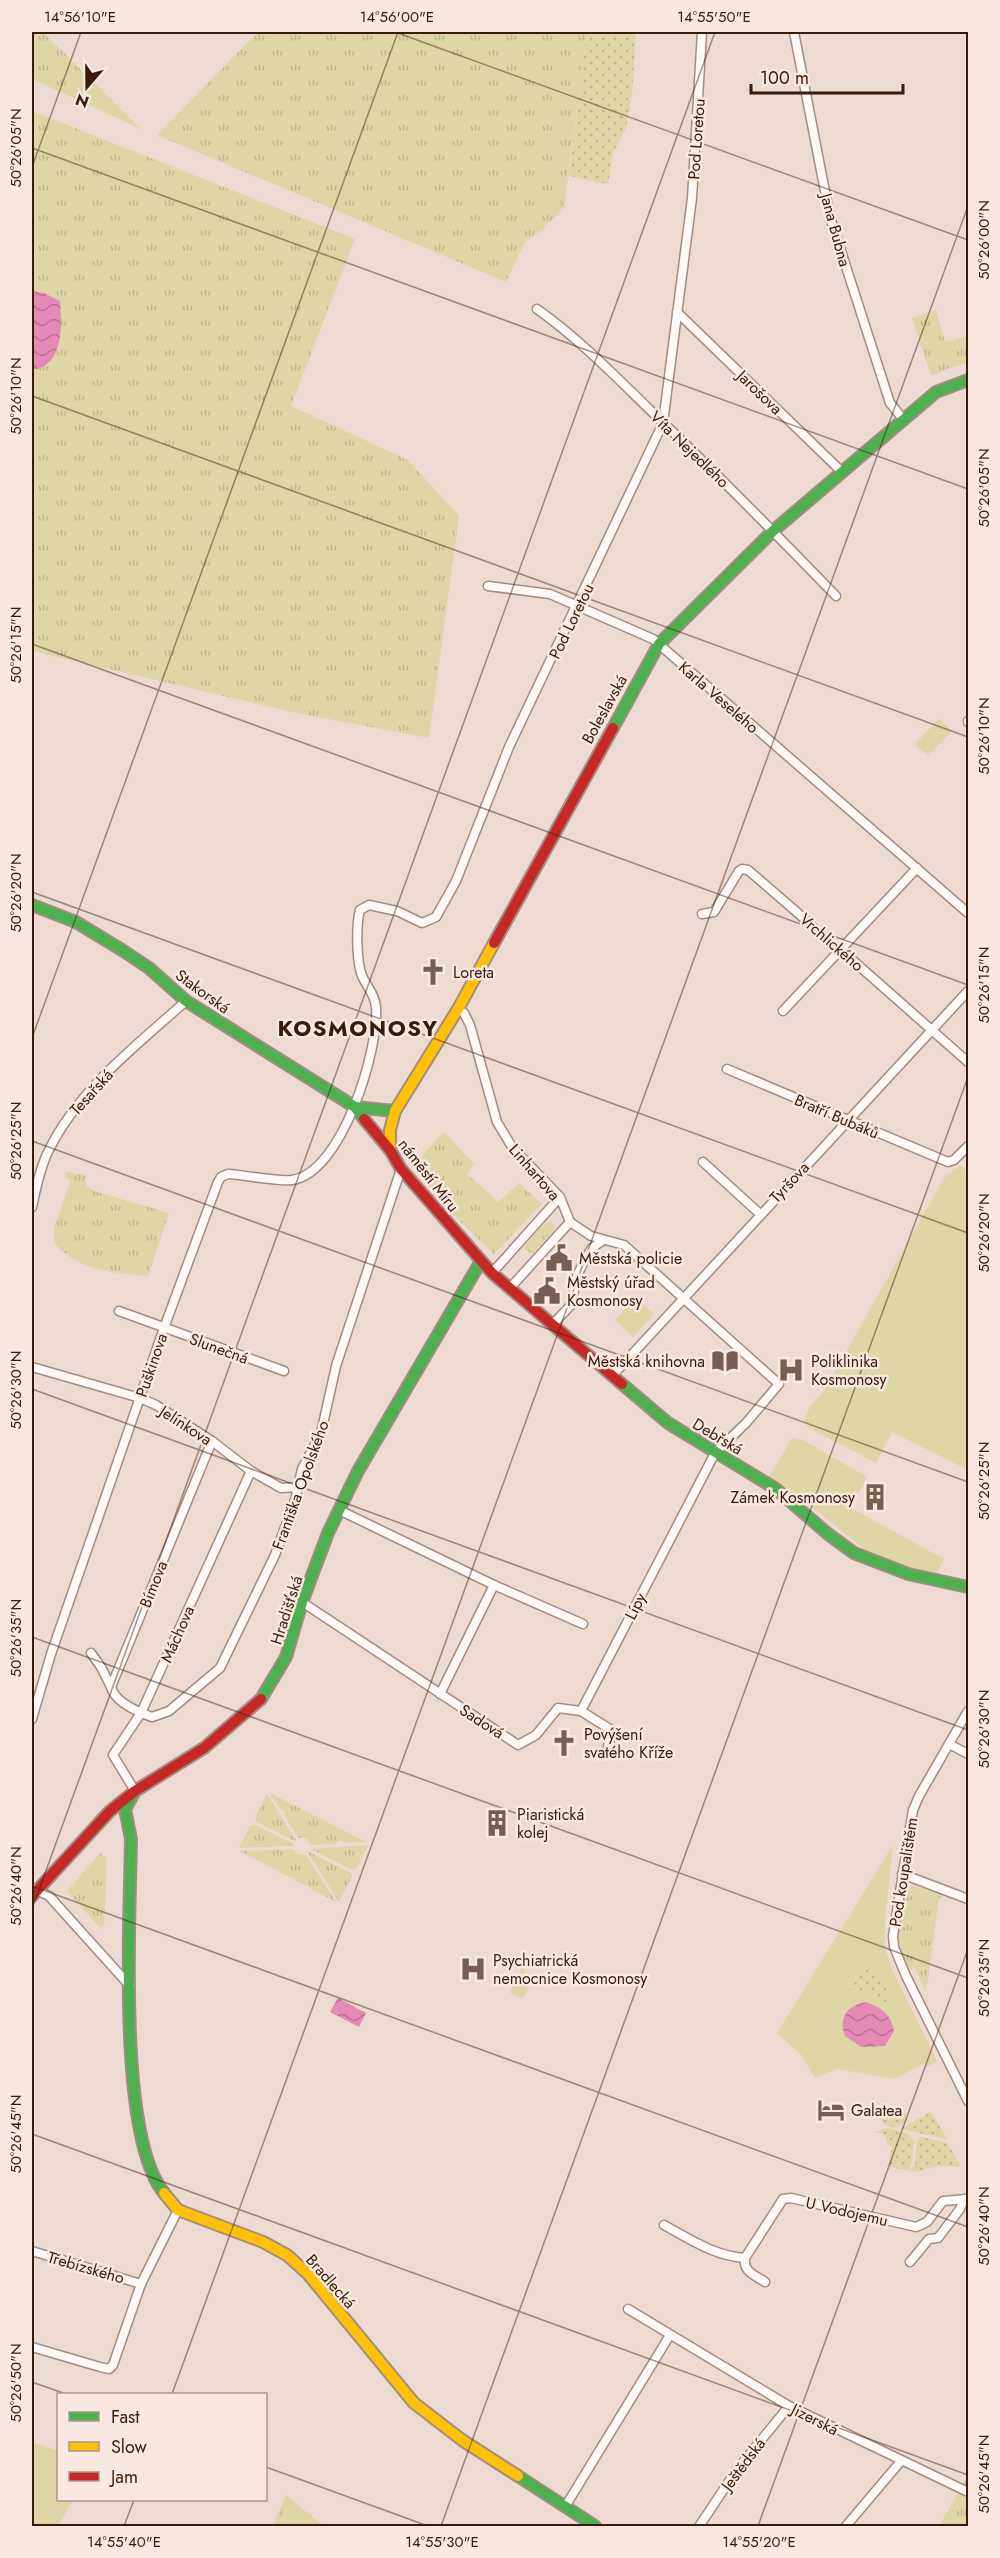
<svg xmlns="http://www.w3.org/2000/svg" width="1000" height="2558" viewBox="0 0 1000 2558" font-family="Jost,sans-serif">
<defs>
<pattern id="grass-tufts" width="24" height="20" patternUnits="userSpaceOnUse" patternTransform="scale(1.5)"><rect width="24" height="20" fill="#ded6a7"/><path d="M3 7l-1-3M5 7V3M7 7l1-3M15 17l-1-3M17 17v-4M19 17l1-3" fill="none" stroke="#bfb78e"/></pattern>
<pattern id="garden-dots" width="8" height="8" patternUnits="userSpaceOnUse" patternTransform="scale(1.5)"><rect width="8" height="8" fill="#ded6a7"/><path d="M2 2h.1M6 6h.1" fill="none" stroke="#bfb78e" stroke-width="1.8" stroke-linecap="round"/></pattern>
<pattern id="water-waves" width="16" height="10" patternUnits="userSpaceOnUse" patternTransform="scale(1.5)"><rect width="16" height="10" fill="#e48ab4"/><path d="M0 5q4-4 8 0t8 0" fill="none" stroke="#ba7091"/></pattern>
</defs>
<rect width="100%" height="100%" fill="#eddad1"/>
<g fill="url(#grass-tufts)">
<path d="M32,32H43L141,129L32,79Z"/>
<path d="M258,32H587L564,208L543,229L525,242L506,282L157,135Z"/>
<path d="M32,111L355,239L291,406L408,460L459,516L429,738L297,713L32,651V370C64,366 62,326 60,301L44,293L32,291Z"/>
<path d="M936,310L945,342L968,336V363L947,369L931,376L912,318Z"/>
<path d="M444,1132L474,1164L467,1174L498,1202L519,1183L542,1204L494,1254L441,1203L413,1165Z"/>
<path d="M66,1172L86,1175V1186L94,1191L169,1213L148,1276C111,1272 81,1272 54,1243V1228L71,1180L65,1177Z"/>
<path d="M547,1222L553,1223L555,1229L533,1253H529L524,1248L525,1245Z"/>
<path d="M267,1794L296,1840L295,1841L257,1822L255,1817Z"/>
<path d="M270,1794V1793L366,1842L345,1843L340,1840L336,1844L311,1845L306,1838H299L285,1817V1811L280,1809Z"/>
<path d="M256,1825L294,1844L293,1846L239,1848L250,1826Z"/>
<path d="M368,1845L356,1869L352,1870L311,1849Z"/>
<path d="M293,1849L298,1854L306,1855L336,1902L240,1851Z"/>
<path d="M309,1852L351,1873L352,1876L339,1902L308,1853Z"/>
<path d="M100,1853L107,1858L104,1926L101,1929L67,1891Z"/>
<path d="M914,1886L941,1894L942,1898H939L926,1992L915,1968L909,1970C906,1963 902,1956 900,1948C896,1932 897,1893 914,1886Z"/>
<path d="M968,2476V2526H939Z"/>
<path d="M286,2495L320,2523L325,2526H273Z"/>
</g>
<g fill="#ded6a7">
<path d="M939,719L952,731L928,756L915,744Z"/>
<path d="M961,1165L968,1172V1470L892,1432L876,1463L809,1428L804,1418L812,1404L824,1391L944,1178Z"/>
<path d="M636,1297L654,1314L633,1337L615,1320Z"/>
<path d="M792,1438L803,1440L867,1477L851,1508L944,1559L937,1573L900,1566L864,1549L820,1513L769,1477Z"/>
<path d="M893,1845L885,1919V1948L891,1967L937,2061L927,2067L924,2063L895,2079L837,2069L815,2078L800,2053L777,2033Z"/>
<path d="M522,1968L534,1976L523,1999L509,1992Z"/>
<path d="M32,2442L58,2451V2500H73L58,2526H32Z"/>
</g>
<g fill="url(#garden-dots)">
<path d="M587,32H636L632,94L626,128L613,153L608,184L569,176Z"/>
<path d="M870,1968L884,1982L895,2007L872,1995L860,1993L844,1996L865,1970Z"/>
<path d="M894,2105L900,2106L909,2120L896,2128L885,2125L877,2116Z"/>
<path d="M930,2112L933,2115L947,2139L900,2129Z"/>
<path d="M887,2128L907,2133L914,2141L912,2163L907,2171L888,2166L892,2146L888,2145L885,2135L874,2132Z"/>
<path d="M921,2137L948,2143L961,2167L938,2166L916,2172L909,2171L915,2164L917,2141Z"/>
</g>
<g fill="url(#water-waves)">
<path d="M32,291L44,293L60,301C62,326 64,366 32,370Z"/>
<path d="M338,1998L366,2013L359,2027L330,2012Z"/>
<path d="M866,2002C882,2008 891,2014 894,2031L885,2046L861,2047L845,2036C838,2017 847,2006 866,2002Z"/>
</g>
<g fill="none" stroke-linecap="round" stroke-linejoin="round">
<defs>
<g id="street">
<path d="M794,32L830,217L890,403L903,419"/>
<path d="M537,309C578,338 613,374 649,409C713,470 775,533 836,596"/>
<path d="M677,312L842,472"/>
<path d="M488,586L550,594L653,639L968,913"/>
<path d="M968,722V721"/>
<path d="M702,914L714,912L739,871L742,869L748,870L799,914L832,946L841,950L968,1062"/>
<path d="M458,1009L464,1013L470,1025L497,1122L512,1147L560,1197L570,1222L591,1236L624,1245L779,1384L746,1423L715,1453L581,1711"/>
<path d="M783,1011L917,868"/>
<path d="M727,1069L948,1162L954,1160L968,1146"/>
<path d="M703,1162L760,1214"/>
<path d="M32,1207C36,1189 40,1167 49,1150C79,1089 137,1045 186,1001"/>
<path d="M492,1273L560,1197"/>
<path d="M510,1288L570,1222"/>
<path d="M119,1311L284,1371"/>
<path d="M553,1324L571,1305L577,1276L584,1261L592,1248L602,1241"/>
<path d="M32,1367L140,1398L156,1405L212,1441L251,1471L281,1488L297,1487"/>
<path d="M612,1376L968,991"/>
<path d="M212,1441L111,1687C115,1702 138,1712 152,1717L169,1711L220,1668L275,1555L295,1500L302,1469L321,1433L336,1366L401,1169"/>
<path d="M339,1510L494,1585L583,1624"/>
<path d="M302,1602L518,1745L536,1735L558,1708L581,1711L613,1731L608,1746"/>
<path d="M91,1653L101,1667L111,1687"/>
<path d="M440,1694L494,1585"/>
<path d="M968,1711L919,1796L913,1810L893,1936L894,1947L906,1976L968,2101"/>
<path d="M32,1719L51,1654L164,1328L218,1182L221,1177L228,1174C243,1175 281,1182 292,1180C342,1173 379,1050 376,1007C375,995 368,988 363,978C356,964 356,925 360,910L369,905L397,911L422,923L436,917L456,881L509,747L663,423L692,198L702,32"/>
<path d="M949,1744L968,1754"/>
<path d="M135,1791L113,1755L141,1713L251,1471"/>
<path d="M902,1874L968,1899"/>
<path d="M32,1888L49,1896L130,1986"/>
<path d="M664,2225C691,2240 715,2256 745,2258"/>
<path d="M32,2251L141,2284"/>
<path d="M910,2262L929,2239L938,2238L960,2209L964,2199"/>
<path d="M765,2282C755,2275 743,2272 745,2258L783,2199L791,2198L916,2227L927,2222L943,2201L968,2199"/>
<path d="M628,2309L789,2406L966,2491"/>
<path d="M32,2347L100,2367L109,2369L113,2365L141,2284L178,2210"/>
<path d="M565,2507L670,2335"/>
<path d="M700,2525L736,2471L789,2406"/>
<path d="M846,2526L901,2461"/>
</g>
<g id="fast">
<path d="M613,728L659,644L773,531L936,392L968,380"/>
<path d="M32,905L76,922L122,950L149,968L186,1001L355,1107L364,1119"/>
<path d="M355,1107L395,1111"/>
<path d="M622,1384L668,1423L776,1489L828,1534L854,1553L908,1574L968,1587"/>
<path d="M261,1699L286,1657L302,1602L328,1533L358,1471L481,1261"/>
<path d="M135,1791L125,1809L131,1839C130,1917 117,2136 164,2193"/>
<path d="M518,2476L595,2526"/>
</g>
<g id="slow">
<path d="M390,1150V1130L395,1111L458,1009L494,943"/>
<path d="M164,2193L178,2210L263,2242L287,2255L308,2274L414,2403L462,2440L518,2476"/>
</g>
<g id="jam">
<path d="M494,943L613,728"/>
<path d="M364,1119L390,1150L401,1169L492,1273L622,1384"/>
<path d="M32,1896L110,1811L135,1791L204,1748L261,1699"/>
</g>
</defs>
<use href="#street" stroke="#a28c80" stroke-width="11"/>
<use href="#fast" stroke="#a28c80" stroke-width="14"/>
<use href="#slow" stroke="#a28c80" stroke-width="14"/>
<use href="#jam" stroke="#a28c80" stroke-width="14"/>
<use href="#street" stroke="#fcf9f8" stroke-width="8"/>
<use href="#fast" stroke="#4caf50" stroke-width="10"/>
<use href="#slow" stroke="#ffc107" stroke-width="10"/>
<use href="#jam" stroke="#c62828" stroke-width="10"/>
</g>
<path fill="none" stroke="#391b0a" stroke-width="1.5" stroke-opacity="0.45" d="M395,32L968,240M32,148L968,489M32,167L81,32M32,396L968,737M32,644L968,985M32,892L968,1233M32,1038L398,32M32,1141L968,1482M32,1389L968,1730M32,1637L968,1978M32,1886L968,2227M32,1909L715,32M32,2134L968,2475M32,2382L66,2394M172,2394L968,206M266,2467L428,2526M124,2526L134,2500M441,2526L968,1077M758,2526L968,1949"/>
<defs>
<symbol id="church-bare" viewBox="-9 -9 18 18"><path d="M-1.2-6h2.4v3.5h3.3v2.4h-3.3V6h-2.4V-.1h-3.3v-2.4h3.3Z" fill="#785e50" stroke="#f9e8df" stroke-width="2.5" paint-order="stroke"/></symbol>
<symbol id="civic-bare" viewBox="-9 -9 18 18"><path d="M-.6-6.5H3V-4.5H.6V-3L4-1V1h2V6H-6V1h2V-1L-.6-3ZM-1.2 2.5V6h2.4V2.5Z" fill="#785e50" stroke="#f9e8df" stroke-width="2.5" paint-order="stroke"/></symbol>
<symbol id="library-bare" viewBox="-9 -9 18 18"><path d="M-6-4Q-3-5.5-.7-3.5V5Q-3 3-6 4ZM6-4Q3-5.5 .7-3.5V5Q3 3 6 4Z" fill="#785e50" stroke="#f9e8df" stroke-width="2.5" paint-order="stroke"/></symbol>
<symbol id="hospital-bare" viewBox="-9 -9 18 18"><path d="M-5-5h3v3.5h4V-5h3V5h-3V1.5h-4V5h-3Z" fill="#785e50" stroke="#f9e8df" stroke-width="2.5" paint-order="stroke"/></symbol>
<symbol id="building-bare" viewBox="-9 -9 18 18"><path d="M-4-6H4V6H1V3H-1V6H-4ZM-2.5-4.3h1.7v1.8h-1.7ZM.8-4.3h1.7v1.8H.8ZM-2.5-1h1.7V.8h-1.7ZM.8-1h1.7V.8H.8Z" fill="#785e50" stroke="#f9e8df" stroke-width="2.5" paint-order="stroke"/></symbol>
<symbol id="hotel-bare" viewBox="-9 -9 18 18"><path d="M-6-4.5h1.5V1H6V5H4.5V3h-9V5H-6ZM-4 0a1.8 1.8 0 1 1 3.6 0ZM.5 0V-2.5h3Q6-2.5 6 0Z" fill="#785e50" stroke="#f9e8df" stroke-width="2.5" paint-order="stroke"/></symbol>
</defs>
<g fill-rule="evenodd">
<use href="#church-bare" x="414" y="953" width="38" height="38"/>
<use href="#civic-bare" x="540" y="1239" width="38" height="38"/>
<use href="#civic-bare" x="528" y="1272" width="38" height="38"/>
<use href="#library-bare" x="706" y="1342" width="38" height="38"/>
<use href="#hospital-bare" x="772" y="1351" width="38" height="38"/>
<use href="#building-bare" x="856" y="1478" width="38" height="38"/>
<use href="#church-bare" x="545" y="1724" width="38" height="38"/>
<use href="#building-bare" x="478" y="1804" width="38" height="38"/>
<use href="#hospital-bare" x="454" y="1950" width="38" height="38"/>
<use href="#hotel-bare" x="812" y="2091" width="38" height="38"/>
</g>
<g text-anchor="middle" stroke-width="5" stroke-linejoin="round" paint-order="stroke">
<g font-size="16" fill="#391b0a" stroke="#f9e8df">
<text transform="translate(696 139) rotate(-86)" y="6">Pod Loretou</text>
<text transform="translate(836 230) rotate(75)" y="6">Jana Bubna</text>
<text transform="translate(760 392) rotate(44)" y="6">Jarošova</text>
<text transform="translate(690 449) rotate(44)" y="6">Víta Nejedlého</text>
<text transform="translate(571 621) rotate(-64)" y="6">Pod Loretou</text>
<text transform="translate(719 697) rotate(41)" y="6">Karla Veselého</text>
<text transform="translate(604 709) rotate(-61)" y="6">Boleslavská</text>
<text transform="translate(832 942) rotate(41)" y="6">Vrchlického</text>
<text transform="translate(203 991) rotate(36)" y="6">Stakorská</text>
<text transform="translate(91 1092) rotate(-48)" y="6">Tesařská</text>
<text transform="translate(837 1116) rotate(23)" y="6">Bratří Bubáků</text>
<text transform="translate(535 1172) rotate(49)" y="6">Linhartova</text>
<text transform="translate(429 1175) rotate(52)" y="6">náměstí Míru</text>
<text transform="translate(789 1182) rotate(-47)" y="6">Tyršova</text>
<text transform="translate(219 1348) rotate(20)" y="6">Slunečná</text>
<text transform="translate(151 1365) rotate(-71)" y="6">Puškinova</text>
<text transform="translate(186 1425) rotate(33)" y="6">Jelínkova</text>
<text transform="translate(718 1436) rotate(31)" y="6">Debřská</text>
<text transform="translate(300 1485) rotate(-70)" y="6">Františka Opolského</text>
<text transform="translate(153 1584) rotate(-68)" y="6">Bímova</text>
<text transform="translate(635 1606) rotate(-63)" y="6">Lípy</text>
<text transform="translate(286 1610) rotate(-72)" y="6">Hradišťská</text>
<text transform="translate(177 1634) rotate(-66)" y="6">Máchova</text>
<text transform="translate(482 1721) rotate(33)" y="6">Sadová</text>
<text transform="translate(903 1872) rotate(-81)" y="6">Pod koupalištěm</text>
<text transform="translate(847 2211) rotate(13)" y="6">U Vodojemu</text>
<text transform="translate(86 2267) rotate(16)" y="6">Třebízského</text>
<text transform="translate(331 2281) rotate(49)" y="6">Bradlecká</text>
<text transform="translate(815 2419) rotate(27)" y="6">Jizerská</text>
<text transform="translate(743 2464) rotate(-53)" y="6">Ještědská</text>
</g>
<g font-size="16" fill="#391b0a" stroke="#f9e8df" text-anchor="start">
<text x="453" y="978">Loreta</text>
<text x="579" y="1264">Městská policie</text>
<text x="567" y="1288">Městský úřad<tspan x="567" dy="18">Kosmonosy</tspan></text>
<text x="705" y="1367" text-anchor="end">Městská knihovna</text>
<text x="811" y="1367">Poliklinika<tspan x="811" dy="18">Kosmonosy</tspan></text>
<text x="855" y="1503" text-anchor="end">Zámek Kosmonosy</text>
<text x="584" y="1740">Povýšení<tspan x="584" dy="18">svatého Kříže</tspan></text>
<text x="517" y="1820">Piaristická<tspan x="517" dy="18">kolej</tspan></text>
<text x="493" y="1966">Psychiatrická<tspan x="493" dy="18">nemocnice Kosmonosy</tspan></text>
<text x="851" y="2116">Galatea</text>
</g>
<g font-size="22" font-weight="bold" letter-spacing="1.5" fill="#391b0a" stroke="#f9e8df">
<text x="358" y="1036">KOSMONOSY</text>
</g>
</g>
<rect width="1000" height="2558" fill="none" stroke="#f9e8df" stroke-width="66"/>
<rect x="57" y="2393" width="210" height="108" fill="#f9e8df" stroke="#ac968a" stroke-width="1.5"/>
<rect x="69" y="2412" width="30" height="9" fill="#4caf50" stroke="#ac968a" stroke-width="1.5"/>
<text x="111" y="2423" font-size="18" fill="#391b0a">Fast</text>
<rect x="69" y="2442" width="30" height="9" fill="#ffc107" stroke="#ac968a" stroke-width="1.5"/>
<text x="111" y="2453" font-size="18" fill="#391b0a">Slow</text>
<rect x="69" y="2472" width="30" height="9" fill="#c62828" stroke="#ac968a" stroke-width="1.5"/>
<text x="111" y="2483" font-size="18" fill="#391b0a">Jam</text>
<g transform="translate(87 87) rotate(200)" stroke="#f9e8df" stroke-width="4.5" paint-order="stroke">
<path d="M0-4.5L10 22L0 15L-10 22Z" fill="#391b0a"/>
<text y="-9" font-size="16" font-weight="bold" text-anchor="middle" fill="#391b0a">N</text>
</g>
<path d="M751 84v9h152v-9" fill="none" stroke="#391b0a" stroke-width="3"/>
<text x="760" y="84" font-size="18" fill="#391b0a" stroke="#f9e8df" stroke-width="4.5" paint-order="stroke">100 m</text>
<rect x="33" y="33" width="934" height="2492" fill="none" stroke="#391b0a" stroke-width="2"/>
<g font-size="15" text-anchor="middle" fill="#391b0a">
<text x="80" y="22">14°56'10"E</text>
<text x="397" y="22">14°56'00"E</text>
<text x="714" y="22">14°55'50"E</text>
<text transform="translate(16 148) rotate(-90)" y="5">50°26'05"N</text>
<text transform="translate(984 240) rotate(-90)" y="5">50°26'00"N</text>
<text transform="translate(16 396) rotate(-90)" y="5">50°26'10"N</text>
<text transform="translate(984 488) rotate(-90)" y="5">50°26'05"N</text>
<text transform="translate(16 645) rotate(-90)" y="5">50°26'15"N</text>
<text transform="translate(984 736) rotate(-90)" y="5">50°26'10"N</text>
<text transform="translate(16 893) rotate(-90)" y="5">50°26'20"N</text>
<text transform="translate(984 985) rotate(-90)" y="5">50°26'15"N</text>
<text transform="translate(16 1141) rotate(-90)" y="5">50°26'25"N</text>
<text transform="translate(984 1233) rotate(-90)" y="5">50°26'20"N</text>
<text transform="translate(16 1390) rotate(-90)" y="5">50°26'30"N</text>
<text transform="translate(984 1481) rotate(-90)" y="5">50°26'25"N</text>
<text transform="translate(16 1638) rotate(-90)" y="5">50°26'35"N</text>
<text transform="translate(984 1729) rotate(-90)" y="5">50°26'30"N</text>
<text transform="translate(16 1886) rotate(-90)" y="5">50°26'40"N</text>
<text transform="translate(984 1978) rotate(-90)" y="5">50°26'35"N</text>
<text transform="translate(16 2134) rotate(-90)" y="5">50°26'45"N</text>
<text transform="translate(984 2226) rotate(-90)" y="5">50°26'40"N</text>
<text transform="translate(16 2383) rotate(-90)" y="5">50°26'50"N</text>
<text transform="translate(984 2474) rotate(-90)" y="5">50°26'45"N</text>
<text x="124" y="2547">14°55'40"E</text>
<text x="442" y="2547">14°55'30"E</text>
<text x="759" y="2547">14°55'20"E</text>
</g>
</svg>
